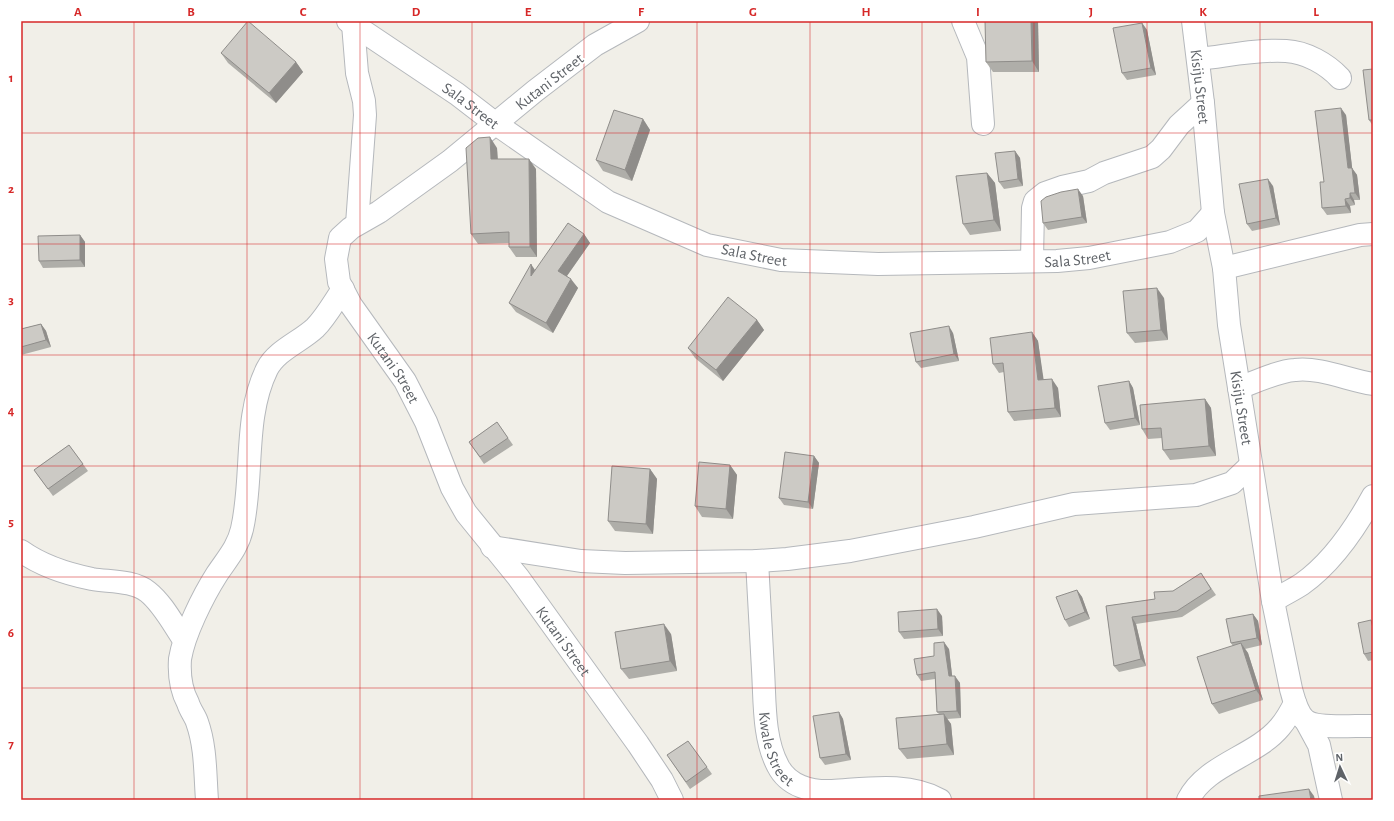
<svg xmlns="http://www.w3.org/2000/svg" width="1394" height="821" viewBox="0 0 1394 821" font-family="'Alegreya Sans',sans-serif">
<rect width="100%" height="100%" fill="#f1efe8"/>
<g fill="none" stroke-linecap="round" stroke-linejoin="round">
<defs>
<g id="minor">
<path id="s1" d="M348,21L457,94L496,124L608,202L707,245L781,260L878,264L1057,261L1089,258L1170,242L1197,231L1213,213"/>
<path id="s2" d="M638,21L595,45L535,91L450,161L379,212L351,228L340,238L336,259L339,282L351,305L405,381L426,422L452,488L466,513L518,577L638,744L662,780L672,800"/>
<path d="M963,21L978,57L983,124"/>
<path id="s3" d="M1193,21L1203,103L1213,213L1224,268L1229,325L1273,601L1291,689C1294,700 1297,713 1305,720C1317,730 1357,725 1373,726"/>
<path d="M353,24L357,73L364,101L365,115L357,224"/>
<path d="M1199,59C1227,56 1257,49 1286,51C1306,52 1327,64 1340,78"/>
<path d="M1032,260L1033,208L1035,201L1045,193L1062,187L1089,181L1104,173L1152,157L1161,149L1179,125L1203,103"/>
<path d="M1224,268L1360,235L1373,234"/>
<path d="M1239,388C1255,382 1278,371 1295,370C1320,367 1348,380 1373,384"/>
<path d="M492,547L581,561L625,563L757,561L787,559L850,551L974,527L1074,504L1196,495L1232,483L1251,465"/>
<path d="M21,551C42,566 67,574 92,579C109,582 133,580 148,592C163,604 173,624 184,640"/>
<path id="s4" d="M757,561C759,597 761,634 763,670C765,701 763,738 778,766C788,786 811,792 832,791C867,789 908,782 940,800"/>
<path d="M1273,601C1282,595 1293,590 1302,584C1333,562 1355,529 1373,496"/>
<path d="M1306,721L1319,745L1331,800"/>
<path d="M207,800C205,774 206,747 197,722C195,716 190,710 188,703C181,690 179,674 180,659C184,634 203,596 217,574C227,559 238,547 242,529C254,477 243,418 267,369C277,350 300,342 315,328C326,317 334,302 343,289"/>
<path d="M1188,800C1206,764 1255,757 1280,727C1286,720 1291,711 1295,703"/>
</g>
</defs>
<use href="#minor" stroke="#b5b8bc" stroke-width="24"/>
<use href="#minor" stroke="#fff" stroke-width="22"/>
</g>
<g fill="#afaea9">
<path d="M985,21H1038L1039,72H993L986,62Z"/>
<path d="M1142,23L1147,30L1156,75L1127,80L1122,73Z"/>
<path d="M221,53L296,62L303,72L276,103L228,63Z"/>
<path d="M1373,69V126L1369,120Z"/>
<path d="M1346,115L1352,168L1357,175L1360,200H1354L1355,205L1350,206L1351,213L1327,215L1322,208L1324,182Z"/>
<path d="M643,119L650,130L632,181L603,171L596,160Z"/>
<path d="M497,148L498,159L536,169L537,257H516L509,247V243L478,244L471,234Z"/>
<path d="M1015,151L1020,158L1023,186L1004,189L999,182Z"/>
<path d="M987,173L995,183L1001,231L970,235L963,224Z"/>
<path d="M1273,186L1280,225L1252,231L1247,224Z"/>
<path d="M1083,196L1087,223L1048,230L1043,223Z"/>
<path d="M584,234L590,243L567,276L578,288L553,333L516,312L509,303L535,270Z"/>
<path d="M80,235L85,242V267L43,268L39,261Z"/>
<path d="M1164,298L1168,340L1135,343L1127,333Z"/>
<path d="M757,320L764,330L723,381L695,358L688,348Z"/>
<path d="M41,324L46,331L51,347L21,355V329Z"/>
<path d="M1032,332L1038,341L1043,380L1058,388L1061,417L1014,421L1008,412L1004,372L999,373L993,364Z"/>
<path d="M953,333L959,361L921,368L916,362Z"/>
<path d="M1129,381L1133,388L1140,425L1110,430L1105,423Z"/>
<path d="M1205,399L1211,408L1216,456L1170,460L1163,450L1162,438L1148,439L1142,429Z"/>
<path d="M497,422L513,445L484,464L469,442Z"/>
<path d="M69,445L88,471L53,496L34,470Z"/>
<path d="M814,456L819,463L813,509L784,505L779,498Z"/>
<path d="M730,465L737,475L733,519L702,517L695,506Z"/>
<path d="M650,469L657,479L653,534L615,531L608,521Z"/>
<path d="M1201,573L1216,595L1182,617L1136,624L1146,666L1119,672L1114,666L1106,606L1155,599L1173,591Z"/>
<path d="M1077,590L1082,597L1090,619L1069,627L1065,620Z"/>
<path d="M1253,614L1258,621L1262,645L1245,649L1248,653L1263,700L1219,714L1212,704L1233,646L1231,643Z"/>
<path d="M942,616L943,636L904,639L899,632Z"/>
<path d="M1373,622V660L1368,661L1364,654Z"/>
<path d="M671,634L677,671L629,679L621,669Z"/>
<path d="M949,649L952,676L960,683L961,718L947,719L951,724L954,755L907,759L899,749L939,714L937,712L935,679L921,681L917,675L934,656Z"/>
<path d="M839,712L843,719L851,760L825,765L820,758Z"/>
<path d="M688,741L712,774L690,789L667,755Z"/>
</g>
<g fill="#8f8d8a">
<path d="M1031,21H1038L1039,72L1032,61Z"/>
<path d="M1142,23L1147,30L1156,75L1151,68Z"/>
<path d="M296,62L303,72L276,103L269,93Z"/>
<path d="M1341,108L1346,115L1353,175L1348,168Z"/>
<path d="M643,119L650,130L632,181L625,170Z"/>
<path d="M490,137L497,148L498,170L491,159Z"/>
<path d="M1015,151L1020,158L1023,186L1018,179Z"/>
<path d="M529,159L536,169L537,257L530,247Z"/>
<path d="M1352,168L1357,175L1360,200L1355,193Z"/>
<path d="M987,173L995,183L1001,231L994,220Z"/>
<path d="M1268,179L1273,186L1280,225L1276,218Z"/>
<path d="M1078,189L1083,196L1087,223L1082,217Z"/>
<path d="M1350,193L1354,200L1355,205L1350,198Z"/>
<path d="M1345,199L1350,206L1351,213L1346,206Z"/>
<path d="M584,234L590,243L564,280L558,271Z"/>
<path d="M80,235L85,242V267L80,260Z"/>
<path d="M531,264L537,273L531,276Z"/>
<path d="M571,279L578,288L553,333L546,323Z"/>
<path d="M1157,288L1164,298L1168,340L1161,330Z"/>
<path d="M757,320L764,330L723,381L716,370Z"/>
<path d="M41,324L46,331L51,347L46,340Z"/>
<path d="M949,326L953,333L959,361L954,354Z"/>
<path d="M1032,332L1038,341L1045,389L1038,380Z"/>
<path d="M1052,379L1058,388L1061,417L1055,408Z"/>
<path d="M1129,381L1133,388L1140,425L1135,418Z"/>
<path d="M1205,399L1211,408L1216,456L1209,446Z"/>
<path d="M814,456L819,463L813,509L808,502Z"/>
<path d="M730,465L737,475L733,519L726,509Z"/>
<path d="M650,469L657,479L653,534L646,524Z"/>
<path d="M1077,590L1082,597L1090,619L1085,612Z"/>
<path d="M937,609L942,616L943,636L938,629Z"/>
<path d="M1253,614L1258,621L1262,645L1257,638Z"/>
<path d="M1132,617L1136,624L1146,666L1141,659Z"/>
<path d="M664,624L671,634L677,671L670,661Z"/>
<path d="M944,642L949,649L953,683L949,676Z"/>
<path d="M1241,643L1248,653L1263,700L1256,690Z"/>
<path d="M955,676L960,683L961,718L957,711Z"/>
<path d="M839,712L843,719L851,760L846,754Z"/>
<path d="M944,714L951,724L954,755L947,744Z"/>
<path d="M1309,789L1314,796L1315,800H1311Z"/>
</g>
<g fill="#cccac5" stroke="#8f8d8a">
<path d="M248,21L296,62L269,93L221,53Z"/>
<path d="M985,21H1031L1032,61L986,62Z"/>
<path d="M1142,23L1151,68L1122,73L1113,28Z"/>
<path d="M1373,69V120H1369L1363,70Z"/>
<path d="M1341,108L1348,168H1352L1355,193H1350V198L1345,199L1346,206L1322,208L1320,182H1324L1315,111Z"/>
<path d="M614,110L643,119L625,170L596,160Z"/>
<path d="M490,137L491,159H529L530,247H509V232L471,234L466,148L478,138Z"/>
<path d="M1015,151L1018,179L999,182L995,153Z"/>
<path d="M987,173L994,220L963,224L956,176Z"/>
<path d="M1268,179L1276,218L1247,224L1239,184Z"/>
<path d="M1078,189L1082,217L1043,223L1041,201L1046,197L1061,192Z"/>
<path d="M568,223L584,234L558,271L571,279L546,323L509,303L531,264V276Z"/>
<path d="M80,235V260L39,261L38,236Z"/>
<path d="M1157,288L1161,330L1127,333L1123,291Z"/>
<path d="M728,297L757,320L716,370L688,348Z"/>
<path d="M41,324L46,340L21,347V329Z"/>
<path d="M949,326L954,354L916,362L910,333Z"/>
<path d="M1032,332L1038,380L1052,379L1055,408L1008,412L1003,363L993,364L990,338Z"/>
<path d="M1129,381L1135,418L1105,423L1098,386Z"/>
<path d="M1205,399L1209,446L1163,450L1161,428L1142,429L1140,405Z"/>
<path d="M497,422L508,438L480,457L469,442Z"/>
<path d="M69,445L83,464L48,489L34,470Z"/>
<path d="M785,452L814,456L808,502L779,498Z"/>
<path d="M699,462L730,465L726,509L695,506Z"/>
<path d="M612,466L650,469L646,524L608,521Z"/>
<path d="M1201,573L1211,589L1177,611L1132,617L1141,659L1114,666L1106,606L1155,599L1154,592L1173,591Z"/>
<path d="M1077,590L1085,612L1065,620L1056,597Z"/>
<path d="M937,609L938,629L899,632L898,612Z"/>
<path d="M1253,614L1257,638L1231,643L1226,619Z"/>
<path d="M1371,620L1373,628V652L1364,654L1358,623Z"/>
<path d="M664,624L670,661L621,669L615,632Z"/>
<path d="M944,642L949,676H955L957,711L937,712L935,672L917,675L914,659L934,656V643Z"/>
<path d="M1241,643L1256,690L1212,704L1197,657Z"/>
<path d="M839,712L846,754L820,758L813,716Z"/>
<path d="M944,714L947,744L899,749L896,718Z"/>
<path d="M688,741L707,767L686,782L667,755Z"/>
<path d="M1309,789L1311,800H1259V796Z"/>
</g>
<path fill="none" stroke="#d62828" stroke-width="1" stroke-opacity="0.55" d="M134,21V800M247,21V800M360,21V800M472,21V800M584,21V800M697,21V800M810,21V800M922,21V800M1034,21V800M1147,21V800M1260,21V800M21,133H1373M21,244H1373M21,355H1373M21,466H1373M21,577H1373M21,688H1373"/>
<g text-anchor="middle" stroke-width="3.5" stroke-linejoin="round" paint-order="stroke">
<g font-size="16" fill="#5f6368" stroke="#fff">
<text transform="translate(549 81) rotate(-38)" y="6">Kutani Street</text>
<text dy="6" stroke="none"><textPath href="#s3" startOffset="66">Kisiju Street</textPath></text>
<text dy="6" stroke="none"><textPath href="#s1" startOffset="149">Sala Street</textPath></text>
<text dy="6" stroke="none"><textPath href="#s1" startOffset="473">Sala Street</textPath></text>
<text dy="6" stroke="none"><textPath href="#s1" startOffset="797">Sala Street</textPath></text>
<text dy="6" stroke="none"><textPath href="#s2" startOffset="516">Kutani Street</textPath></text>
<text dy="6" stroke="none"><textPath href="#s3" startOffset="390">Kisiju Street</textPath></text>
<text dy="6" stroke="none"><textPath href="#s2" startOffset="840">Kutani Street</textPath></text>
<text dy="6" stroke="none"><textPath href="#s4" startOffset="190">Kwale Street</textPath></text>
</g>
</g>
<rect width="1394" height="821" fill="none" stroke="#ffffff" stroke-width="44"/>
<g transform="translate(1340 767) rotate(356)" stroke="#ffffff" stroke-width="3" paint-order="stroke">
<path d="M0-3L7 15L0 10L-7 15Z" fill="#5f6368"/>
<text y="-6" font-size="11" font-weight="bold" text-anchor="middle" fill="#5f6368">N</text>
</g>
<rect x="22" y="22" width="1350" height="777" fill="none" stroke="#d62828" stroke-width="1.5"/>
<g font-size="13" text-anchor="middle" font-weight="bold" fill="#d62828">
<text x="78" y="16">A</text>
<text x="191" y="16">B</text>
<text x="303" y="16">C</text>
<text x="416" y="16">D</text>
<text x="528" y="16">E</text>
<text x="641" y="16">F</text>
<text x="753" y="16">G</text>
<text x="866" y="16">H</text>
<text x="978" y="16">I</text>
<text x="1091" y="16">J</text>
<text x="1203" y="16">K</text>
<text x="1316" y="16">L</text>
<text x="11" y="82">1</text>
<text x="11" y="193">2</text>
<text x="11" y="304">3</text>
<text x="11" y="415">4</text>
<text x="11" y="526">5</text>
<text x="11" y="637">6</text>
<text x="11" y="748">7</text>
</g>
</svg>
